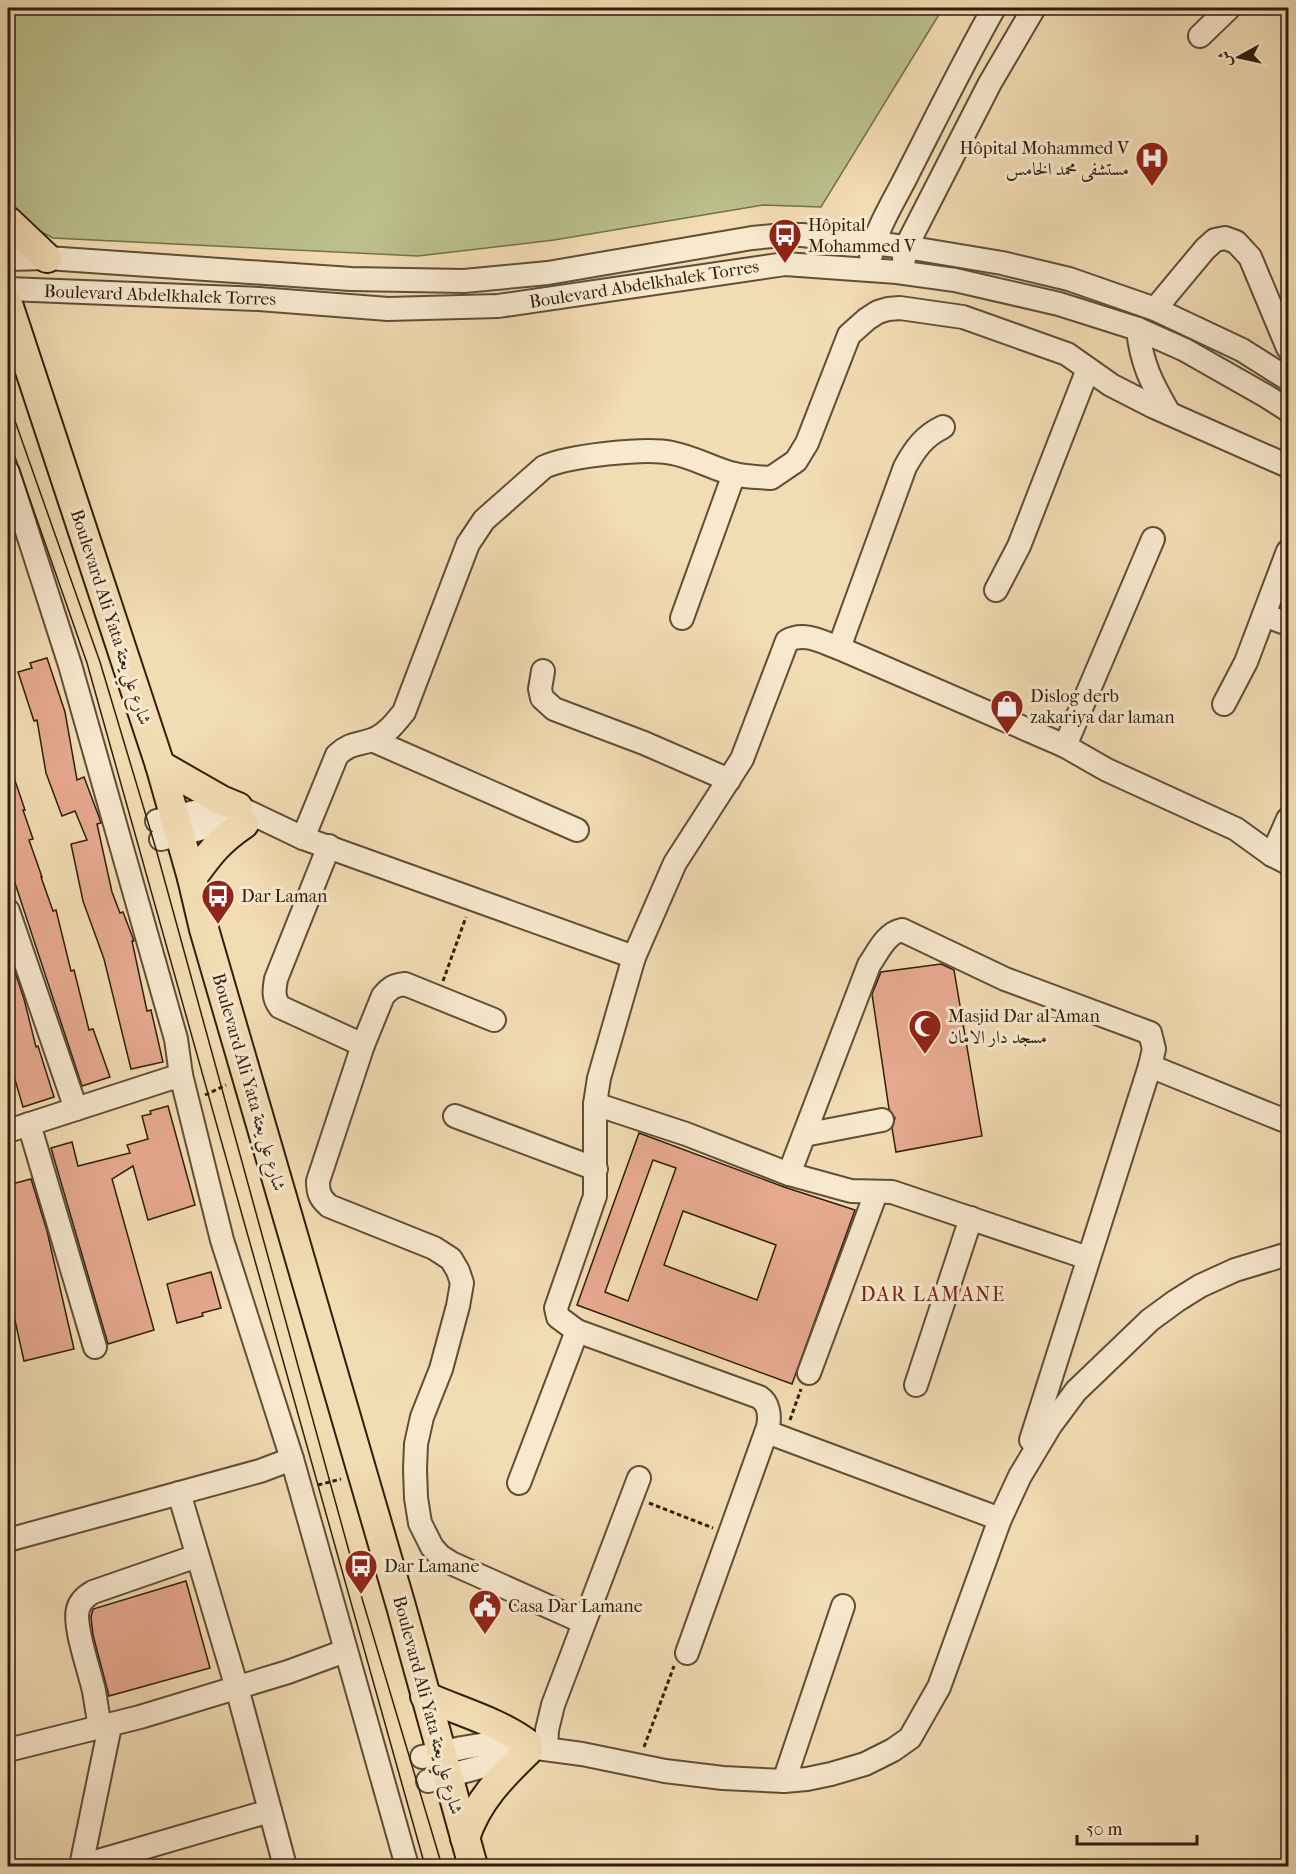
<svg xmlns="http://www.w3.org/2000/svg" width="1296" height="1874" viewBox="0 0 1296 1874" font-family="'IM FELL French Canon',Amiri,serif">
<rect width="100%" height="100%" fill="#f2dcb3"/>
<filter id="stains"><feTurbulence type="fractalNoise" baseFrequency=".00333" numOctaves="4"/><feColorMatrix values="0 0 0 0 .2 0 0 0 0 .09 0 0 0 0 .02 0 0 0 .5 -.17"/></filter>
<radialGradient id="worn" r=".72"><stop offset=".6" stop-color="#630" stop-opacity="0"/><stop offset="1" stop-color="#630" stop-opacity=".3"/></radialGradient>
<path fill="#bbc08c" stroke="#756f4d" stroke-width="1.5" d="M8,8H943L821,207L763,205L554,240L418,256L53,238L8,215Z"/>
<g fill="#e7aa91" stroke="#2f1e0e" stroke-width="1.5" fill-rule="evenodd">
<path d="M47,658L65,712L77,780L84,777L99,817L101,823L97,824L112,892L120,913L123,912L134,941H132L147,1011L151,1010L163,1062L131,1069L104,959L83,901L71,844L87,840L75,811L62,816L46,773L37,720L34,721L18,672L32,668L30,663Z"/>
<path d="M8,766H10L25,810H23L33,839L29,840L42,877H41L53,911L56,910L71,971L74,970L89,1030L93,1029L110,1077L82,1086L8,862Z"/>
<path d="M9,954L24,999L36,1047L38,1046L54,1097L23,1107L8,1056Z"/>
<path d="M941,964L954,970L982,1136L896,1152L892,1128L895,1118L889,1109L872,994L881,972Z"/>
<path d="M168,1106L195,1205L148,1220L133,1166L112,1179L154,1330L108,1344L51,1148L72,1142L78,1166L130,1153L127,1145L148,1139L142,1116L151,1114L150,1111Z"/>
<path d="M639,1133L784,1187L855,1210L792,1384L577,1305ZM653,1160L676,1168L628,1301L605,1292ZM683,1211L776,1245L757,1300L664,1265Z"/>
<path d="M31,1179L47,1231L74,1349L24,1361L8,1289V1185Z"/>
<path d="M211,1272L221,1308L202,1313L203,1316L177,1323L167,1284Z"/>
<path d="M186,1581L210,1668L109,1696L93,1635L91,1617L93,1609Z"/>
</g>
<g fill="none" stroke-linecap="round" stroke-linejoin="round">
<defs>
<g id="minor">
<path d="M1200,36L1229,8"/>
<path d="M871,255C877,226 896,198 909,171C937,116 964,61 994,8"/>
<path d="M8,259L47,258L351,279L464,281L548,273L752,238L783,235H802L906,247L1002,263L1069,279L1155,309L1242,350L1288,379"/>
<path d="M904,259L906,247L990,83L1034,8"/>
<path d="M8,289L259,299L388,309L498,306L785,264L897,272L955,280L1059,304L1138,329L1185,350L1266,396L1288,410"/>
<path d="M1155,309L1205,249L1215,240L1225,238L1236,242L1250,257L1288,348"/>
<path d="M1138,329C1141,363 1152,384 1169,413"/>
<path d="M8,472L70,665L176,1039L181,1075L222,1240L292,1459L407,1866"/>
<path d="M996,590L1019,546L1088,369"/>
<path d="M1264,615L1288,624"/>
<path d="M682,618L734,474"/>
<path d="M839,648L905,467C915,449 924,436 943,427"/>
<path d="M543,671L540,689L542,698L554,709L644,743L729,780"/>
<path d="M1224,704L1246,662L1288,551"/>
<path d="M372,740L577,830"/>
<path d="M1065,746L1153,539"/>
<path d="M157,821L203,810L238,807L303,838L634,957"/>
<path d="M303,838L337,755C350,743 357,745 372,740C386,735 395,723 404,712L468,544L484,520L544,467C568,456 646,447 672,453C694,457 713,469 734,474C746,477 759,477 771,478L796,461L807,443L849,335L867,319L878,312L888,309L900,308L963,317L1067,354L1111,385L1152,406L1288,466"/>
<path d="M161,839L211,826L248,823"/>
<path d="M329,846L276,979C274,991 273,998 280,1007L363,1045"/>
<path d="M1272,855L1288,819"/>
<path d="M8,911L76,1109"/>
<path d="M494,1020L405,984C394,985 390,988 383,996L363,1045L318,1181C318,1193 320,1198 329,1206L434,1248L451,1259L458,1271L462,1283L458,1306L441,1369L422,1417L416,1444L415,1469L416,1498L420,1523L432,1547L440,1556L451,1563L583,1622"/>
<path d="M1150,1066L1288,1122"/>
<path d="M595,1104L686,1134L789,1174L851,1191L892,1192L1088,1258"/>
<path d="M455,1116L596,1169"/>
<path d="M29,1124L95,1347"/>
<path d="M8,1131L181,1075"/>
<path d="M804,1135L882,1120"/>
<path d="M789,1174L869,965C878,952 886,933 902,930L1005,979L1150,1033L1154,1049L1150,1066L1031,1440"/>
<path d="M809,1373L876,1193"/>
<path d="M916,1385L971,1218"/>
<path d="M767,1432L1000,1519"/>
<path d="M519,1483L577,1331"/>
<path d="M179,1493L237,1688L285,1866"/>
<path d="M8,1540L260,1471L292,1459"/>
<path d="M687,1653L768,1427C770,1416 769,1403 759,1397L577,1331L558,1317L556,1308L595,1196V1104L599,1078L634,957L675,863L742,759L787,641C804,631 822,642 839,648L1065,746L1107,770L1236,829L1272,855L1288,863"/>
<path d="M100,1728C98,1716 96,1703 94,1691C90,1672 73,1626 78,1609C80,1601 86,1596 93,1592L197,1556"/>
<path d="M546,1749L547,1730L553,1705L639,1478"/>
<path d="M8,1750L140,1717L288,1672L345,1651"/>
<path d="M422,1757L462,1748L498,1742L518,1741L537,1748L582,1754L665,1771L723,1778L784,1781L807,1779L831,1774L865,1764L893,1750L910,1738L939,1687L1000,1519L1020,1476L1050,1426L1076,1391L1150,1320L1176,1301L1200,1286L1235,1270L1288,1254"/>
<path d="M428,1781L492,1764L524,1753"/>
<path d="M784,1781L843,1606"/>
<path d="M81,1866L270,1811"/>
<path d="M81,1866L110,1726"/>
</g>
<g id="major">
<path d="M8,221L47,258"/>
<path d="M8,304L160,765L192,878L204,929L401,1606L473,1866"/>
<path d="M160,765L221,800L238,807"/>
<path d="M192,878C210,853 219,841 244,824"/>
<path d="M425,1696C460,1712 497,1721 528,1744"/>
<path d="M465,1838C477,1801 501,1777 528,1751"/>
</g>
</defs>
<use href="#minor" stroke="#604e37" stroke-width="26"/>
<use href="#major" stroke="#2f1e0e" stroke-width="32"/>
<g stroke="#2f1e0e" stroke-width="3" stroke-dasharray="4.5 3" stroke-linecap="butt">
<path d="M443,981L466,917"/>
<path d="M205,1095L226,1085"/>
<path d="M790,1420L801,1389"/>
<path d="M318,1485L341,1479"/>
<path d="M649,1503L713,1528"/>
<path d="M644,1747L674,1666"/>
</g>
<use href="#minor" stroke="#f7e8ce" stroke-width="22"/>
<use href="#major" stroke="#f2dcb3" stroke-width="28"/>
<g stroke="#2f1e0e" stroke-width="1.5">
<path d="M8,401L100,662L156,849L361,1595L442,1866"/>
<path d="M8,437L87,663L425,1866"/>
</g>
</g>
<defs>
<symbol id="hospital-pin" viewBox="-11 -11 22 30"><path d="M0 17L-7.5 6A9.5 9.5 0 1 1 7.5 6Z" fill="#8f2418" stroke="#f7e8ce"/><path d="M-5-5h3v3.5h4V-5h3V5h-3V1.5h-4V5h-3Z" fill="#fff"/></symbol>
<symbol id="bus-pin" viewBox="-11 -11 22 30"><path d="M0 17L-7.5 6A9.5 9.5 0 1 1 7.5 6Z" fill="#8f2418" stroke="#f7e8ce"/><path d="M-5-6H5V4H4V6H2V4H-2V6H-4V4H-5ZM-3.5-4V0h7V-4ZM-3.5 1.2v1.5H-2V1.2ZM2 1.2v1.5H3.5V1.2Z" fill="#fff"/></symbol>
<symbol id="shop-pin" viewBox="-11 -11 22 30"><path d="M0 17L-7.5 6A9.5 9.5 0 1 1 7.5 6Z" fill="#8f2418" stroke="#f7e8ce"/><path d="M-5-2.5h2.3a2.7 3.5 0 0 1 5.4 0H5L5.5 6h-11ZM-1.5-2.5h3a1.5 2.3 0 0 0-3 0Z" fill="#fff"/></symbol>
<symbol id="mosque-pin" viewBox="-11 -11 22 30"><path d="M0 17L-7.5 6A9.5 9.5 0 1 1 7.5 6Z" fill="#8f2418" stroke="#f7e8ce"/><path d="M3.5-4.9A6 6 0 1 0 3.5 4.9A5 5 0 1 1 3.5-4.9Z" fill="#fff"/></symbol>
<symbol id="civic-pin" viewBox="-11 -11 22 30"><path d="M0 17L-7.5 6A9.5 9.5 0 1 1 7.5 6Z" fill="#8f2418" stroke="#f7e8ce"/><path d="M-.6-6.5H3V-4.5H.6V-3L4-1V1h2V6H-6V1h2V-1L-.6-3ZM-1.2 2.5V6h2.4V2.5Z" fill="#fff"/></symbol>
</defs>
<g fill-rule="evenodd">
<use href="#hospital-pin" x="1133" y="139" width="38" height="52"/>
<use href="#bus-pin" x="766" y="216" width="38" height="52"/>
<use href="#shop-pin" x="988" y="687" width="38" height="52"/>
<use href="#bus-pin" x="199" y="877" width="38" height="52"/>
<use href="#mosque-pin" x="906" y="1007" width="38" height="52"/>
<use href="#bus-pin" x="342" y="1547" width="38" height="52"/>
<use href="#civic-pin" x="466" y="1587" width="38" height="52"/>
</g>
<g text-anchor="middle" stroke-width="6" stroke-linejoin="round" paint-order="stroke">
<g font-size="18" fill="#2f1e0e" stroke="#f7e8ce" text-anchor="start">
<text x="1129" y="154" text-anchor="end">Hôpital Mohammed V<tspan x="1129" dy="21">مستشفى محمد الخامس</tspan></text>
<text x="808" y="231">Hôpital<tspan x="808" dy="21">Mohammed V</tspan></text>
<text x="1030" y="702">Dislog derb<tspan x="1030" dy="21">zakariya dar laman</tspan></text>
<text x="241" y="902">Dar Laman</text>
<text x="948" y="1022">Masjid Dar al-Aman<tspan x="948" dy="21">مسجد دار الامان</tspan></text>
<text x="384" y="1572">Dar Lamane</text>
<text x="508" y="1612">Casa Dar Lamane</text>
</g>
<g font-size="18" fill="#2f1e0e" stroke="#f7e8ce">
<text transform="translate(644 284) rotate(-9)" y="6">Boulevard Abdelkhalek Torres</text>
<text transform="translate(160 295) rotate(2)" y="6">Boulevard Abdelkhalek Torres</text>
<text transform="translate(111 617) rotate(72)" y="6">Boulevard Ali Yata شارع علي يعتة</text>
<text transform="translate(249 1082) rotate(74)" y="6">Boulevard Ali Yata شارع علي يعتة</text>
<text transform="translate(428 1705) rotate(75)" y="6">Boulevard Ali Yata شارع علي يعتة</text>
</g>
<g font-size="20" letter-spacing="1.5" fill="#7a1f14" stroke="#f7e8ce">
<text x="933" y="1301">DAR LAMANE</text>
</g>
</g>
<rect width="1296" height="1874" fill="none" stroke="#f2dcb3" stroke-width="30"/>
<rect x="9" y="9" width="1278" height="1856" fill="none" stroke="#2f1e0e" stroke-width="3"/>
<rect x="15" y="15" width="1266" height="1844" fill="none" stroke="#2f1e0e" stroke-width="1.5"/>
<g transform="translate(1239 57) rotate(262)" stroke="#f7e8ce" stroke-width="4.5" paint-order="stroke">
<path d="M0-4.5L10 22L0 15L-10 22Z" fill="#2f1e0e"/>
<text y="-9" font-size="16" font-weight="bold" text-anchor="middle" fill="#2f1e0e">ش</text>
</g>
<path d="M1077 1835v9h120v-9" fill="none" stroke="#2f1e0e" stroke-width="3"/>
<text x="1086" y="1835" font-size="18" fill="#2f1e0e" stroke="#f7e8ce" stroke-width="4.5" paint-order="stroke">50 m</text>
<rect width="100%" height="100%" filter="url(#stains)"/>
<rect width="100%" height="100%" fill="url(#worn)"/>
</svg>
